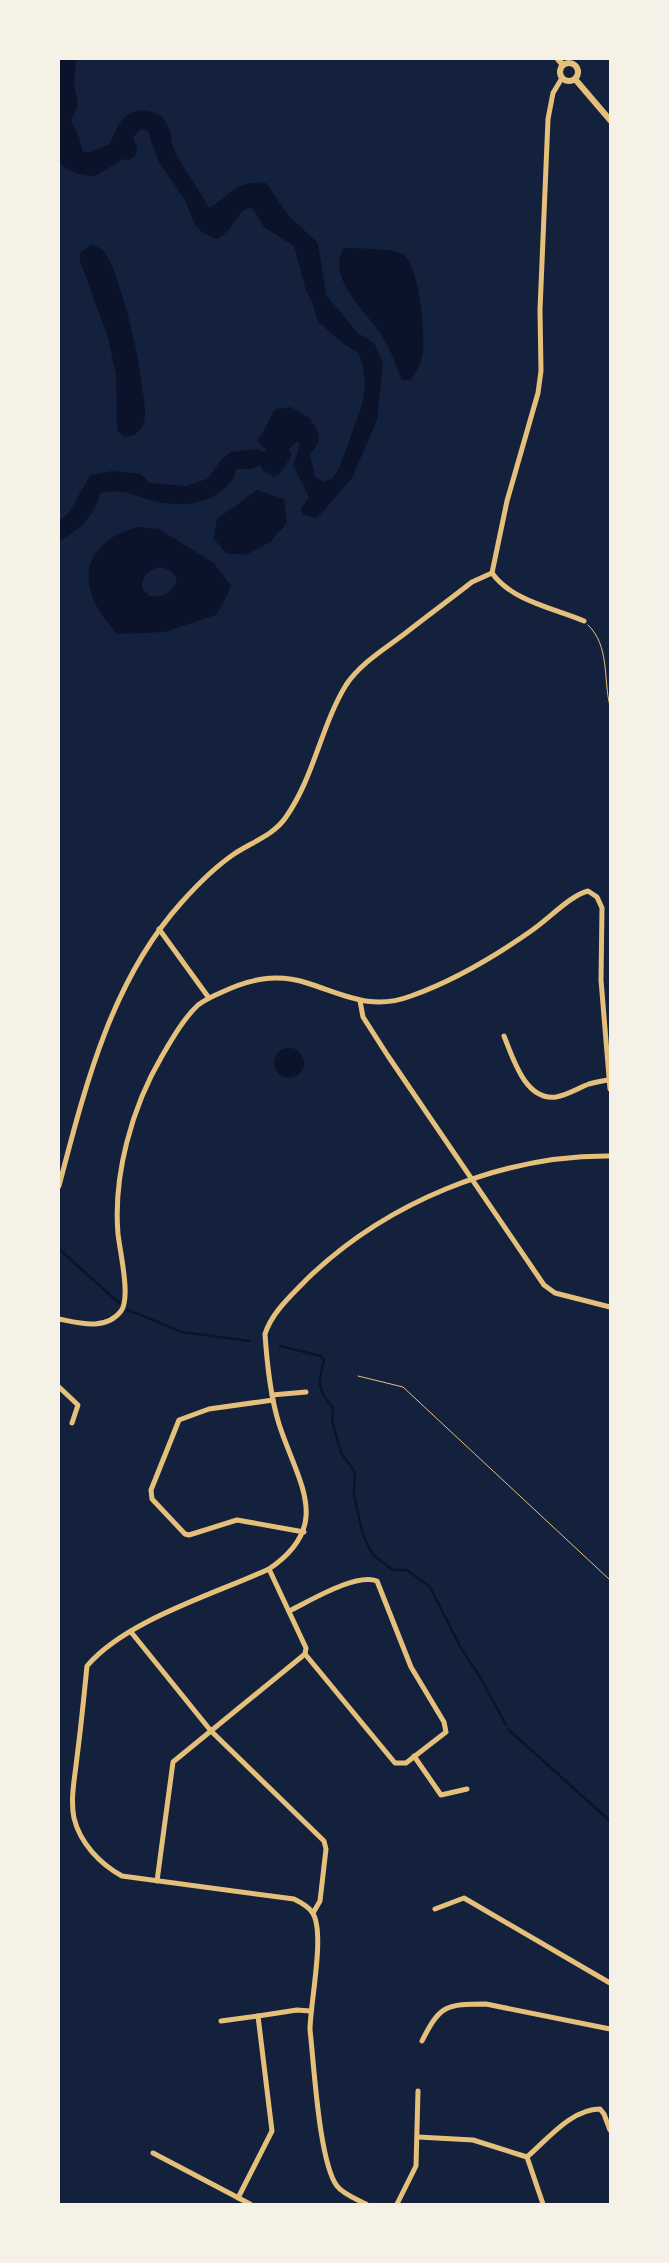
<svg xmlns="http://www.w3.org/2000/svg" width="669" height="2263" viewBox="0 0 669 2263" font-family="Barlow,sans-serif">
<rect width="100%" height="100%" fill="#14213d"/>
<g fill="#0b132b" fill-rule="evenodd">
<path d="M60,59H76L74,84L78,104L71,121L79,137L83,152H91L110,144C119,123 125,105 152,112C160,114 164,118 168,126C172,134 171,144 175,152C185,171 199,189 209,208C233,194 235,180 266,183L289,216L318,243L326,295L358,333L374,343L383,363L377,420L352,478L317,518L303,515L301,509L309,497L293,465L299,448V442L295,443L289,449L292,455L280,473L274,477L263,471L260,465L252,469H237C234,475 232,482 227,486C211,504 181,507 158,502C134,497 128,488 101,493C89,523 84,525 59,542V521L70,511L90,475L112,471L141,474L150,483L186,486L207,479L222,459L231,452L257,449L265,452L266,450L257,441C265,432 268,420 275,409L291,407L310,418L318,432L319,440L318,444L310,454L315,477L324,482L333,478L340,466L362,405L365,384L363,365L358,353L344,344L318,322L312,302L306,291L294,246L264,227L252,208C237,208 235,230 217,239L203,233L195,225L185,200L159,162L150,139V134L146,130L140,129L133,138L137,147L136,155L129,160L124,159L95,176C80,175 69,173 59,162Z"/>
<path d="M91,245C104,247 108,257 113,268C127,307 137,346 142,387C144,399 147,414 143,425C139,434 133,436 124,437L117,430L116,375L108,338L80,261V253Z"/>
<path d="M344,248C355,248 392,249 401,253C420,262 425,333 423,352C422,362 416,373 411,380H402C396,367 392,353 385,341C372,315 324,280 344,248Z"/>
<path d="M257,490L284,499L287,523L270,542L246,555L226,553L214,539L217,519Z"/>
<path d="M138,527L159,529L214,563L231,586L224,602L216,615L165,632L117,634C108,623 98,612 93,598C78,560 103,536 138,527ZM159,567C169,569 174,571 177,581C170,594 163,598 149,596L142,588C143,575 147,571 159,567Z"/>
<circle cx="289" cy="1063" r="15"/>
</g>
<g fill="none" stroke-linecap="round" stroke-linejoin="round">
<g stroke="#0b132b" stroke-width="2.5">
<path d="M59,1249L119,1303"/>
<path d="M128,1310L182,1332L249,1341"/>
<path d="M280,1346L321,1356L324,1360C318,1383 317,1390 333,1408L332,1420L341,1453L355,1472L354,1495L363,1535L373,1555L393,1570H407L430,1587L461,1648L480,1677L506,1725"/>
<path d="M508,1729L610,1821"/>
</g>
<g stroke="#e5c07b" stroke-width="1">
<path d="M588,625C610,646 603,679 610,706"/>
<path d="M358,1376L403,1387L610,1580"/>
</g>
<g stroke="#e5c07b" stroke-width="5">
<path d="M492,573L507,501L538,393L541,371L540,310L548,119L553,93L562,78"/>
<path d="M492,573C512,601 553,608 584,621"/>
<path d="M159,929L209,998"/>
<path d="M360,1001L363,1017L388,1056L544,1285L555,1293L610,1307"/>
<path d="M504,1036C513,1058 525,1101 556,1097C568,1095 578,1088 589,1084C596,1082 602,1081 608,1080"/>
<path d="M59,1186C85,1087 111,981 181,903C197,885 215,867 234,854C252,842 274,835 286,817C314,777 321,726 346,685C360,664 383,650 403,635C426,617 449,600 472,582L492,573"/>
<path d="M59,1319C79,1323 106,1331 121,1311C131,1298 120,1252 118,1234C113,1175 132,1107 162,1056C172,1039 184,1018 198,1005C205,1000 213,996 220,993C249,979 276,973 307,983C345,995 371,1011 411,996C453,981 494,957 531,931C548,920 569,896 588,891L597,897L602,908L601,980L610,1089"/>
<path d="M59,1387L78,1405L72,1423"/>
<path d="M272,1395L306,1392"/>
<path d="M273,1400L209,1409L179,1420L151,1490L152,1499L185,1534L189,1535L237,1520L304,1532"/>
<path d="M289,1611C310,1601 355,1573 377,1581L411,1667L444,1722L446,1732L406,1763H395L305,1654"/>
<path d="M131,1632L211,1731L324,1841L326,1849L320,1901L313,1913"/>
<path d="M414,1756L441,1795L467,1789"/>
<path d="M157,1881L173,1762L305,1654L306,1648L269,1569"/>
<path d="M435,1909L464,1898L610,1983"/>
<path d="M221,2021L258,2016"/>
<path d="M422,2041C440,2005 446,2004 486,2004L610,2029"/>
<path d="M418,2137L473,2140L527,2157L543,2204"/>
<path d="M153,2153L250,2204"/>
<path d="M527,2157C547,2140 571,2109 600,2109L604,2114L610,2130"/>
<path d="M238,2198L272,2131L258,2016L297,2010L310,2011"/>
<path d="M366,2204C356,2199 343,2194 337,2186C319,2162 314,2064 310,2030C310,2003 326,1931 312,1912C308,1906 300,1902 294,1899L122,1876C100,1864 80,1843 74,1818C70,1799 75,1777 77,1757C81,1727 84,1696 87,1666C126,1620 215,1594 269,1569C334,1525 298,1483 279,1424C270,1395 267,1364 265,1334C272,1312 291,1296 306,1280C385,1203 500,1155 610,1156"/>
<path d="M397,2204L416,2166L418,2091"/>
</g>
<g stroke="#e5c07b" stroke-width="6">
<path d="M558,59L563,65"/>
<circle cx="569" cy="72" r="9"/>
<path d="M575,79L610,120"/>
</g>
</g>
<rect width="669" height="2263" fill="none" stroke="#f6f1e7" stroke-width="120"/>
</svg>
